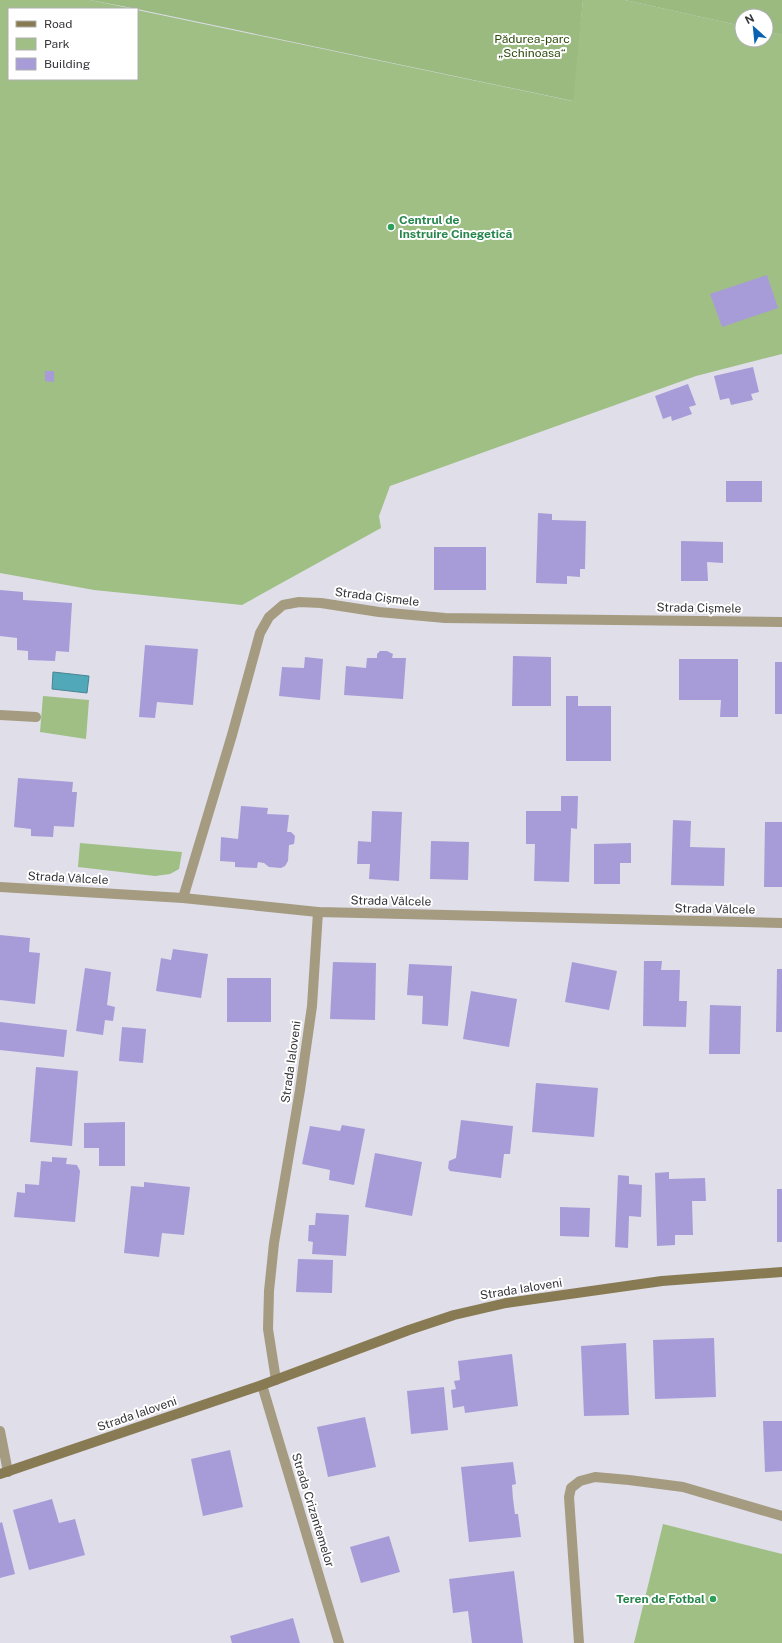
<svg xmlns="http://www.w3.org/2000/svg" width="782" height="1643" viewBox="0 0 782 1643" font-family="'Public Sans',sans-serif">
<rect width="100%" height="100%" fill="#dfdee9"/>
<g fill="#9fbf85">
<path d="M0,0H90L133,9H9V79H137V10L572,101L583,0H625L742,26V40H766V31L782,35V354L696,376L390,486L379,516L381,528L242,605L94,590L0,573Z"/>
<path d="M43,696L89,700L86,739L40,732Z"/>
<path d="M80,843L182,852L179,869L170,874L155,876L78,867Z"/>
<path d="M663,1524L782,1554V1643H634Z"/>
</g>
<g fill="#9aba80">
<path d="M90,0H583L573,101L137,9Z"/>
<path d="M625,0H782V35L766,31V16H742V26Z"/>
</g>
<path fill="#50a8b9" stroke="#488593" d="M53,672L89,676L87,693L52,689Z"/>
<g fill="#a79cd8">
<path d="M767,275L778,308L722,327L710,294Z"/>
<path d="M753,367L759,392L751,394L753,400L731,405L729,398L720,400L714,376Z"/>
<path d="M45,371H54V382L45,381Z"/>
<path d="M688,384L696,405L689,407L692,414L672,421L671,416L663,419L655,396Z"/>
<rect x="726" y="481" width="36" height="21"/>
<path d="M538,513L552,514V520L586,521L585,569H580V577L567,576V584L536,583Z"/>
<path d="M681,541L723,542V563L707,562L708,581H681Z"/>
<rect x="434" y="547" width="52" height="43"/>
<path d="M0,590L23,592V600L72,603L69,652L56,651L55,661L28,660V651L17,650V638L0,636Z"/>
<path d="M145,645L198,649L193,705L157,702L155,718L139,717Z"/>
<path d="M380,651H387L393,654L392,658H406L403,699L344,695L346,666L366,668L367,658H377V654Z"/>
<path d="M513,656L551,657V706H512Z"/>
<path d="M305,657L323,659L320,700L279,696L282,667L304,668Z"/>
<path d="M679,659H738V717H720L721,700H679Z"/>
<rect x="775" y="662" width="7" height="52"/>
<path d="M566,696H578V706H611V761H566Z"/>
<path d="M18,778L73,782L72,792H77L74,827L54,826L53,837L31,836V829L14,827Z"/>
<path d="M561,796H578L577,829L571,828L569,882L534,881L535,844H526V811H561Z"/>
<path d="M241,806L268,808L267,814L289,815L287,832H291L295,836L294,844L289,845L288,861L285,866L281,868L269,867L264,863L258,862L257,868L235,867V862L220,861L221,837L238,839Z"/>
<path d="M372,811L402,812L399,881L369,879L370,864H357L358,841L371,842Z"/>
<path d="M673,820L691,821L690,847L725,848L724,886L671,885Z"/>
<path d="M765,822H782V887H764Z"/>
<path d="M431,841L469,842L468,880L430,879Z"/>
<path d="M631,843V863H620V884H594V844Z"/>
<path d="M0,935L30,938L29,952L40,953L35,1004L0,1000Z"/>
<path d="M173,949L208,954L201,998L156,991L161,958L171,960Z"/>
<path d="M644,961H662L661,970H680L679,1001H687L686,1027L643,1026Z"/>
<path d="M333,962L376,963L375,1020L330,1019Z"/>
<path d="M572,962L617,971L609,1010L565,1002Z"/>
<path d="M409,964L452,966L448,1026L422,1024L423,996L407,995Z"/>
<path d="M85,968L111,972L107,1005L115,1007L113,1021L105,1020L103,1035L76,1031Z"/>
<path d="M777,969H782V1032H776Z"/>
<rect x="227" y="978" width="44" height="44"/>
<path d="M471,991L517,999L509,1047L463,1039Z"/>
<path d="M710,1005L741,1006L740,1054H709Z"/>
<path d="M0,1022L67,1030L64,1057L0,1050Z"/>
<path d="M122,1027L146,1029L143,1063L119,1061Z"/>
<path d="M36,1067L78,1071L72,1146L30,1142Z"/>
<path d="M536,1083L598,1088L594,1137L532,1132Z"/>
<path d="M461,1120L513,1126L510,1154H504L501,1178L450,1171L448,1168L449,1161L456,1158Z"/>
<path d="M125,1122V1166H99V1148H84V1123Z"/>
<path d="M342,1125L365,1129L354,1185L329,1180L330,1170L302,1164L310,1126L340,1131Z"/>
<path d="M375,1153L422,1162L412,1216L365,1207Z"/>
<path d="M52,1157L67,1158L66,1164L77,1165L80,1171L75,1222L14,1217L17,1192L25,1193V1184L39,1185L41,1161L52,1162Z"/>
<path d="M669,1172V1179L705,1178L706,1201H692L693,1235H675V1245L657,1246L655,1173Z"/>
<path d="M618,1175L629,1176V1184L642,1185L641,1217L629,1216L628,1248L615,1247Z"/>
<path d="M144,1182L190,1187L184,1235L162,1233L159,1257L124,1253L131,1186L144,1187Z"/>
<rect x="777" y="1189" width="5" height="53"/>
<path d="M560,1207L590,1208L589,1237L560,1236Z"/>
<path d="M316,1213L349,1215L346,1256L312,1254L313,1242L308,1241L309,1225H315Z"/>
<path d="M298,1259L333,1260L332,1293L296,1292Z"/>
<path d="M714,1338L716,1397L655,1399L653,1340Z"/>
<path d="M626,1343L629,1415L584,1416L581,1346Z"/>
<path d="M512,1354L518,1406L465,1413L464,1406L453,1408L451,1390L456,1389L454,1381L460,1380L458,1361Z"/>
<path d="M444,1387L448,1430L411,1434L407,1391Z"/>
<path d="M365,1417L376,1467L328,1477L317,1427Z"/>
<path d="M763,1421H782V1471L765,1472Z"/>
<path d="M230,1450L243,1507L203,1516L191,1459Z"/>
<path d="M513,1462L516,1484L512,1485L513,1499L515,1514H518L521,1537L469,1542L461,1467Z"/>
<path d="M52,1499L59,1523L75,1519L85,1555L29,1570L13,1510Z"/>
<path d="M2,1522L15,1574L0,1578V1523Z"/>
<path d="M389,1536L400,1572L361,1583L350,1547Z"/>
<path d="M514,1571L523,1643H472L468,1611L453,1613L449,1579Z"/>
<path d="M293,1618L300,1643H232L230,1636Z"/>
</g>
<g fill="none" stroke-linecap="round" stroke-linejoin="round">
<g stroke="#a59b80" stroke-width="10">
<path d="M276,1380L268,1329L269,1291L274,1243L300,1090L312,1006L318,912"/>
<path d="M0,1431L8,1472"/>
<path d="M579,1643L569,1497L571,1488L580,1481L595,1477L629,1480L683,1487L782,1516"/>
</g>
<g stroke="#a59b80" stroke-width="10">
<path d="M0,715L36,717"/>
<path d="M0,887L183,898L318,912L782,923"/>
<path d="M183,898L232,735L260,633L269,617L283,605L299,602L321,603L379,612L445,618L782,622"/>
<path d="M262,1385L339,1643"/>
</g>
<path stroke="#887a52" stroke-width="10" d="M0,1474L262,1385L409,1330L454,1315L506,1303L662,1281L782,1272"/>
</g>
<g fill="#2e9e5b" stroke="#fff" stroke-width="1.5">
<circle cx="391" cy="227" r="4"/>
<circle cx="713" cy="1599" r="4"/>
</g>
<g text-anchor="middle" stroke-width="4" stroke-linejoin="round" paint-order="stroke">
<g font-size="12" fill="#2d4a0a" stroke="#fff">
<text x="532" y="43">Pădurea-parc<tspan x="532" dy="14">„Schinoasa“</tspan></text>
</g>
<g font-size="12" font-weight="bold" fill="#27864d" stroke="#fff" text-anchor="start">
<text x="399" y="224">Centrul de<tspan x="399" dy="14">Instruire Cinegetică</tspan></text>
<text x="705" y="1603" text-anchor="end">Teren de Fotbal</text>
</g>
<g font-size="12" fill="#353439" stroke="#fff">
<text transform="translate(377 597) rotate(7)" y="4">Strada Cișmele</text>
<text transform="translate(699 608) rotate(1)" y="4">Strada Cișmele</text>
<text transform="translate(68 878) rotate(3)" y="4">Strada Vâlcele</text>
<text transform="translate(391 901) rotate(1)" y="4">Strada Vâlcele</text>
<text transform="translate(715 909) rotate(1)" y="4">Strada Vâlcele</text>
<text transform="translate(291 1062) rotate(-82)" y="4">Strada Ialoveni</text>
<text transform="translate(521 1289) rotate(-9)" y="4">Strada Ialoveni</text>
<text transform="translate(137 1414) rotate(-19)" y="4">Strada Ialoveni</text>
<text transform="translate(313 1510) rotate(73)" y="4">Strada Crizantemelor</text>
</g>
</g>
<rect x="8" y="8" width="130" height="72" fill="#ffffff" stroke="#aeaeb0"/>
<rect x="16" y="21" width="20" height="6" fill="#887a52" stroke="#aeaeb0"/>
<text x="44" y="28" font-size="12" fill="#353439">Road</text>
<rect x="16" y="38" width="20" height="12" fill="#9fbf85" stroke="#aeaeb0"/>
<text x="44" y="48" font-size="12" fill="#353439">Park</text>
<rect x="16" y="58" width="20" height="12" fill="#a79cd8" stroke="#aeaeb0"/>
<text x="44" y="68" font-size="12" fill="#353439">Building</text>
<g transform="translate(754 28) rotate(333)"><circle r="19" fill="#ffffff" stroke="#aeaeb0"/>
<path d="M0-3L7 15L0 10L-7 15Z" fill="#0a63b0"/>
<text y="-6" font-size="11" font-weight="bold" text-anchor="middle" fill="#353439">N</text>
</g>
</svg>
